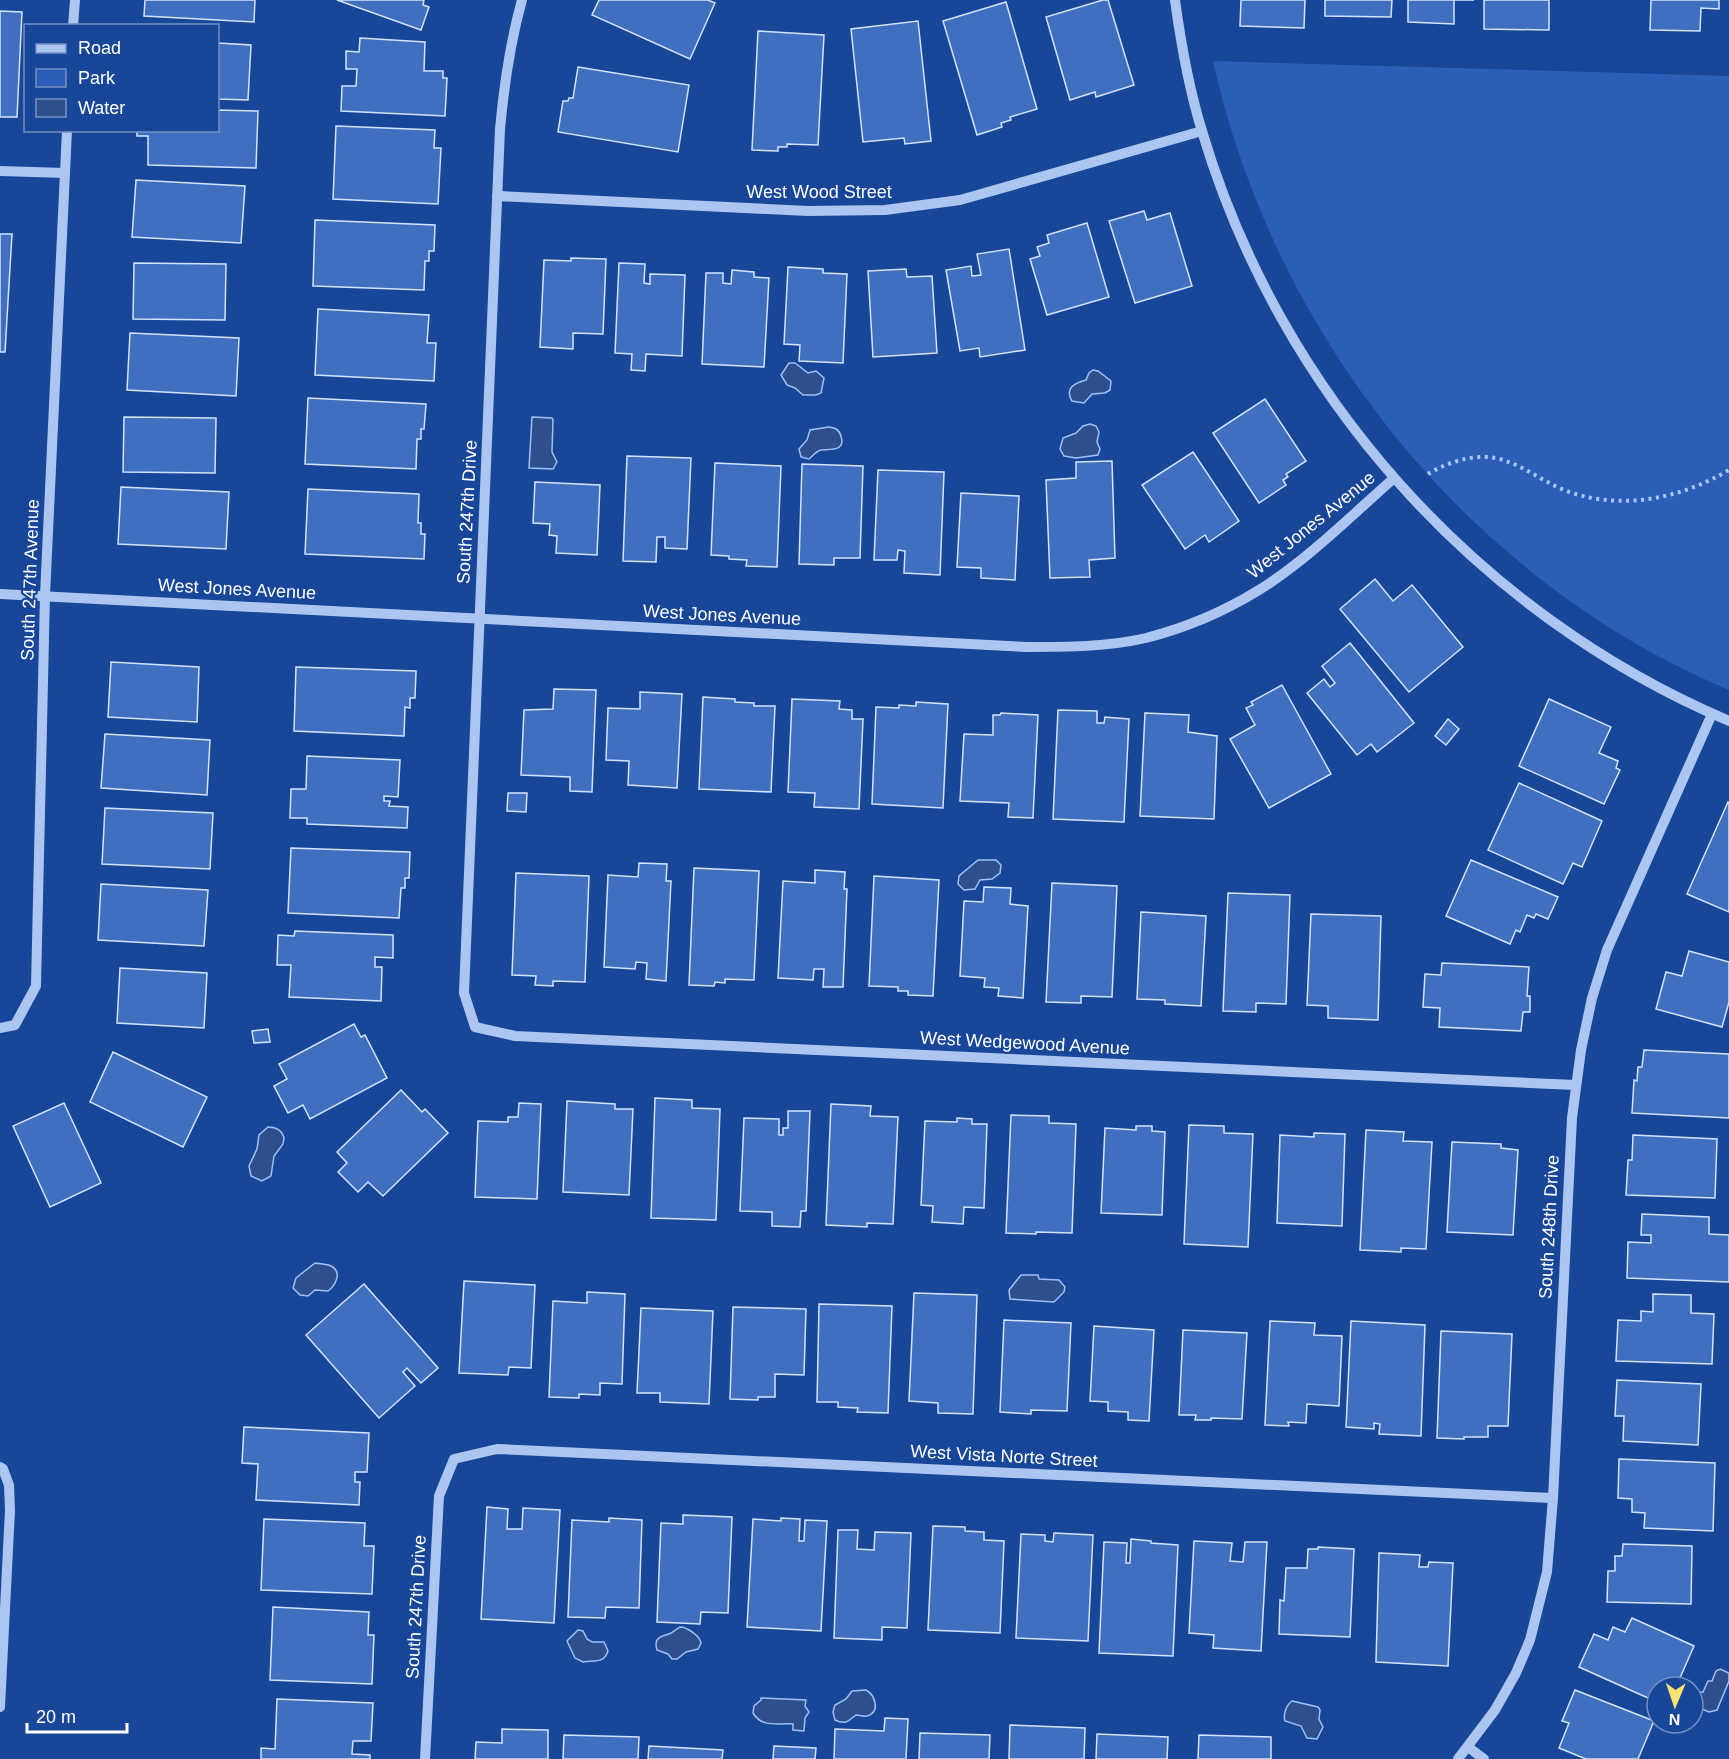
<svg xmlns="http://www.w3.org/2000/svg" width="1729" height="1759" viewBox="0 0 1729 1759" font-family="Helvetica,sans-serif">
<rect width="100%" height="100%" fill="#184699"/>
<path fill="#2b5eb7" d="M1213,61L1729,76V690C1468,580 1274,336 1213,61Z"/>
<g fill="#2e4f8d" stroke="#9fc0f4" stroke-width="1.5">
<path d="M789,363H795L808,373L816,371L824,378L821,393L816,395H803L795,388L787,385L781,375Z"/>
<path d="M1093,370L1098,371L1111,381L1110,390L1105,393L1092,394L1084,403L1072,401C1064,388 1075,383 1086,380L1089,373Z"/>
<path d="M532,417L552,418L553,420L552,452L557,462L553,469L529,468Z"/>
<path d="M1090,424L1096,426L1099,432L1097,442L1100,449L1098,455L1076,458L1064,456L1060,449L1063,438L1076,433L1083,426Z"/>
<path d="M829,427C835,428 839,429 841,436C846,452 830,449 821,450C816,451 813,456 809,459L801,457L799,449L807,440L810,430Z"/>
<path d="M978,860H996L1001,865L1000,873L992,879L980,880L975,889L964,890L958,884L959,876Z"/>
<path d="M268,1127C276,1127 282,1130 284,1138L283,1144L274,1156L271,1176L262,1181L251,1176L249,1166L257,1149L259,1135Z"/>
<path d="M315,1263C320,1264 327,1264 331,1266C343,1272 335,1286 328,1291L315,1290L308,1296L300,1295L293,1288L296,1278Z"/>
<path d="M1021,1275H1038L1039,1279L1059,1280L1065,1287L1064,1292L1054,1302L1010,1299L1009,1290Z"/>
<path d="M680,1627C687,1627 700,1636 701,1643L698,1649L686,1652L677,1659H672L668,1654L657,1650C653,1636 662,1637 671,1633C674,1631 677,1629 680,1627Z"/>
<path d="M578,1630L583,1631L587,1639L592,1642H604L608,1651C604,1664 594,1660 583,1662L575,1658L567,1641Z"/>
<path d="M1720,1669L1729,1673V1681L1717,1710L1709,1712L1697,1707L1693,1700L1697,1693L1703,1692L1708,1681H1712L1716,1671Z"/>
<path d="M866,1690C875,1695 881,1712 867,1716C866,1717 857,1715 856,1715C848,1721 846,1725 835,1720L833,1712L835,1705L846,1699L852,1691Z"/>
<path d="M761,1698L806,1700L805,1706L809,1712L805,1718L804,1731L793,1730V1724C777,1723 762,1728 753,1713L754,1706L761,1700Z"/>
<path d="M1292,1701L1318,1707L1320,1710L1319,1719L1323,1727L1317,1739L1307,1738L1301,1726L1285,1721C1283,1715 1286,1705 1292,1701Z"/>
</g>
<g fill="#416fc0" stroke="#d4e3fc" stroke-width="1.5">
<path d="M145,0H255L254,22L144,16Z"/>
<path d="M337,0H424L423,5L429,7L421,30Z"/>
<path d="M599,0H708L715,3L690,59L592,15Z"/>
<path d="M1103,0H1108L1134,85L1096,97L1095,92L1070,100L1046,17Z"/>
<path d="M1241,0H1305L1304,28L1240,26Z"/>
<path d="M1325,0H1392L1391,17L1325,16Z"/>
<path d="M1408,0H1474H1454V24L1408,22Z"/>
<path d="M1484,0H1549V30L1484,29Z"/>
<path d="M1651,0H1719V9L1701,8L1700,31L1650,30Z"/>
<path d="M1006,2L1037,109L1010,117L1011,120L1001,123L1002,127L977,135L943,21Z"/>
<path d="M0,11L22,12L17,117H0Z"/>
<path d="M918,21L931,141L905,144L904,138L863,142L851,29Z"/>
<path d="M758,31L824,35L818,145L787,144V147H778V151L752,150Z"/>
<path d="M360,38L425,42L424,71H443V78H447L445,116L341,111L342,86H356L357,69H346V51L359,52Z"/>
<path d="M218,43L251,45L248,100L218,99Z"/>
<path d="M578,67L689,85L678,152L558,132L563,101H568L569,98H573Z"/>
<path d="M218,110L258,111L256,168L148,165V136H137V130H218Z"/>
<path d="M336,126L435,130L434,148H441L438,204L333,199Z"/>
<path d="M136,180L245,186L241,243L132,237Z"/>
<path d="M1144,211L1147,220L1170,213L1192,286L1135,303L1109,221Z"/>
<path d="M315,220L435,225L434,251H429V261H425L424,290L313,286Z"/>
<path d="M1087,223L1109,297L1047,315L1030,259L1040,256L1037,247L1049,243L1047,235Z"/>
<path d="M0,234H12L5,352H0Z"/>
<path d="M1009,249L1025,350L980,357L979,348L960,351L946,270L971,266L972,276L981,275L977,254Z"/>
<path d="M571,258L606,259L603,334L573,333V349L540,347L544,260L571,261Z"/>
<path d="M134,263L226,264L225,320L133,319Z"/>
<path d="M619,263L645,264L644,283L650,284V274L685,275L682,356L646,354L645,371L631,370L632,354L615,353Z"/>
<path d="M788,267L823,269V273L847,274L843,363L799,361L800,345L784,344Z"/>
<path d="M906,269L907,277L932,276L937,353L873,357L868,271Z"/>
<path d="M732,270L754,272V277L769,278L764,367L702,364L706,273H723V283L731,284Z"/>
<path d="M318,309L429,315L427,343H436L434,381L315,375Z"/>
<path d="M130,333L239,338L236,396L127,390Z"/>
<path d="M308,398L426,404L424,429H421V439H417L416,469L305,464Z"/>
<path d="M1265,399L1306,461L1286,474L1288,477L1283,480L1286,485L1259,503L1213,433Z"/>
<path d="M124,417L216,418L215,473L123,472Z"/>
<path d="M1193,452L1239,521L1209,542L1205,535L1185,549L1142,485Z"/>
<path d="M627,456L691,458L687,549L665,548V537H657L656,562L623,561Z"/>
<path d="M1112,461L1115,558L1089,560L1090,577L1050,578L1046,480L1076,478V462Z"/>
<path d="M715,463L781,466L777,567L746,566L747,560L729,559V556L711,555Z"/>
<path d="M802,464L863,466L860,558H834V565L799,564Z"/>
<path d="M878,470L944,472L940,575L904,573L905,551L898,550L897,560H874Z"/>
<path d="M535,482L600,485L597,555L556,553L557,536L549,535L550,524L533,523Z"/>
<path d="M121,487L229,492L226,549L118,544Z"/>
<path d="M308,489L419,494L418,523H421V534H425L424,559L305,554Z"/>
<path d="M961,493L1019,496L1015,580L981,578V568L957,567Z"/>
<path d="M1375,579L1393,601L1412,585L1463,647L1409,692L1340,609Z"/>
<path d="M1350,643L1414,723L1377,752L1371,744L1357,755L1307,693L1324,679L1330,687L1335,683L1322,666Z"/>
<path d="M111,662L199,667L197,722L108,717Z"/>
<path d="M296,667L416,671L415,698H410V708L405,707L404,736L294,731Z"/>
<path d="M1282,685L1331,774L1269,808L1230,739L1255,725L1246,708L1253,705L1251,702Z"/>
<path d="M554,689L596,690L592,792L570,791V777L521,775L524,710L553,709Z"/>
<path d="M640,692L682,694L677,788L628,785L629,761L606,760L608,708L640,709Z"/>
<path d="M703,697L735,699V702L754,703V706H775L771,792L699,789Z"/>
<path d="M792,699L840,701L839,709L852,710V719H863L859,809L814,807L815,793L788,792Z"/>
<path d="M1549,699L1611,727L1599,753L1618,761L1616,768L1620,770L1604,804L1519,766Z"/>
<path d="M916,702L948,704L943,808L872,804L876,707L899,708V705L916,706Z"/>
<path d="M1058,710L1097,711V723H1104L1105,717L1129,719L1124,822L1053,819Z"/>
<path d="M1001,713L1038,715L1033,818L1008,817L1009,803L960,801L964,734L993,735V715H1000Z"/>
<path d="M1145,713L1189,715L1188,732L1217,736L1214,819L1140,816Z"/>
<path d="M1448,719L1459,729L1446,745L1435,736Z"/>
<path d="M105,734L210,740L207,795L101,788Z"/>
<path d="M307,756L400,760L398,797L384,796V801H390L389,806L408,807L407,828L307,824V818H290L291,789H306Z"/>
<path d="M1519,783L1602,821L1582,867L1573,863L1563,884L1488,850Z"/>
<path d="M508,793H527L526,812L507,811Z"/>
<path d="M1728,802L1729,803V912L1687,894Z"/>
<path d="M105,808L213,813L210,869L102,864Z"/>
<path d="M291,848L410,852L409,878H405V888H401L399,918L288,913Z"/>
<path d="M1471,860L1558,897L1548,919L1536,914L1534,918L1527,915L1520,932L1516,930L1510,944L1446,916Z"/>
<path d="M639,863L667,864L666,881H671L666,981L646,979L647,963L636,962L635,969L604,967L608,875L638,877Z"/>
<path d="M694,868L759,871L754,980L725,979V983L715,982L714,986L689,985Z"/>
<path d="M815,870L845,872L844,889H847L843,987H823L824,969H814L813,980L778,978L783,881L815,883Z"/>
<path d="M516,873L589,876L585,982L553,981V986L535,985L536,976L512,975Z"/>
<path d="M874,876L939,880L933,996L908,995V991H898V987L869,986Z"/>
<path d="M1052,883L1117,886L1112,997L1081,996V1003L1046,1002Z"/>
<path d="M101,884L208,890L204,946L98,940Z"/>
<path d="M984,887L1011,888L1010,904L1028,906L1023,998L998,996L999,988L984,987L985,978L960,976L964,901L983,902Z"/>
<path d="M1228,893L1290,895L1286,1004L1256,1003V1012L1223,1011Z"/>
<path d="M1141,912L1206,916L1201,1006L1165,1004V1000L1137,999Z"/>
<path d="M1311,914L1381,916L1378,1020L1328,1018V1006L1307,1005Z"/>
<path d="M295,931L393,935V958L375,957V967H382L381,1001L289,997L291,965H277L278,935L294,936Z"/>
<path d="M1689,951L1729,962V1002L1722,1027L1656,1009L1666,972L1682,976Z"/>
<path d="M1442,963L1529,967L1527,996H1530V1012H1523L1521,1031L1439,1027L1440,1008L1423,1007L1425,974L1441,975Z"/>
<path d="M120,968L207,973L204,1028L117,1023Z"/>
<path d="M354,1024L361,1037L365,1035L387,1078L310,1119L303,1105L288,1113L274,1086L287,1079L279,1064Z"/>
<path d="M268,1029L270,1042L254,1043L252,1031Z"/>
<path d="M1644,1050L1729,1054V1118L1632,1113L1634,1080L1637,1081L1638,1067H1642Z"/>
<path d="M113,1052L207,1097L183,1147L90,1102Z"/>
<path d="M401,1090L422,1112L425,1109L448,1133L383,1196L368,1182L358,1192L338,1172L347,1163L337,1152Z"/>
<path d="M655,1098L692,1100V1108L720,1109L716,1220L651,1218Z"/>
<path d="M567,1101L615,1104V1109H633L629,1195L563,1192Z"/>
<path d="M64,1103L101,1183L50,1207L13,1126Z"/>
<path d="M519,1103L541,1104L537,1199L475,1197L478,1121L508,1122V1117H518Z"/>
<path d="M831,1104L871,1106L870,1116L898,1117L893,1224L867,1223V1227L826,1225Z"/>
<path d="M788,1111H810L806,1211H801L800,1227L772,1226V1212L740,1211L744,1118L779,1119V1135H783V1128H788Z"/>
<path d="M1011,1115L1049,1116V1123L1076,1124L1072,1233L1036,1232V1234L1006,1233Z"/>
<path d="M957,1118L972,1119V1124H987L984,1208L964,1207L963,1224L932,1222L933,1206L921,1205L925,1121L957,1122Z"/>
<path d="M1189,1125L1224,1126V1133L1253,1134L1248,1247L1184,1244Z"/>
<path d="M1136,1126H1152V1131L1165,1132L1162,1215L1101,1213L1105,1128L1136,1130Z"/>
<path d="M1366,1130L1404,1132L1403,1141L1432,1142L1426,1249L1401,1248V1252L1360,1250Z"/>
<path d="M1314,1133L1345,1134L1342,1226L1277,1223L1280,1135L1314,1137Z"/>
<path d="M1633,1135L1717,1139L1715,1198L1626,1195L1628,1160H1632Z"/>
<path d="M1452,1142L1501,1144V1148L1518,1150L1513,1235L1447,1232Z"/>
<path d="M1642,1214L1709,1217V1234L1729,1235V1282L1627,1278L1628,1242L1651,1243V1235H1641Z"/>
<path d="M464,1281L535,1285L531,1368L509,1367L508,1375L459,1373Z"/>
<path d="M364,1284L438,1368L421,1383L407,1368L403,1372L415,1386L379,1418L306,1335Z"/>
<path d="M587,1292L625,1294L622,1384L600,1383V1395L579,1394V1398L549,1397L553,1301L587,1303Z"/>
<path d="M914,1293L977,1295L973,1414L938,1413V1403L909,1401Z"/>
<path d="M1653,1294L1691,1295V1313L1714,1314L1712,1364L1616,1361L1618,1320L1641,1321V1311L1653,1312Z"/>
<path d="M819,1304L892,1306L888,1413L857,1412L858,1408L838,1407V1402H817Z"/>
<path d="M733,1307L806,1309L804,1375L775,1374V1397H758V1400L730,1399Z"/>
<path d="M641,1308L713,1311L709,1404L660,1402V1393H637Z"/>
<path d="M1004,1320L1071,1323L1067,1411L1031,1410V1414L1000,1412Z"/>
<path d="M1270,1321L1315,1323L1314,1335L1342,1336L1339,1406L1307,1404L1306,1423L1288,1422L1289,1426L1265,1425Z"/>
<path d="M1351,1321L1425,1325L1421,1436L1379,1434L1380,1424L1374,1423V1429L1346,1427Z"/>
<path d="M1094,1326L1154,1330L1149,1421L1128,1420V1412L1108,1411V1402L1090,1401Z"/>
<path d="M1183,1330L1247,1333L1242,1419L1211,1418V1420H1195L1196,1415H1179Z"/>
<path d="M1441,1331L1512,1334L1508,1426H1488V1437H1464V1439L1437,1438Z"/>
<path d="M1617,1380L1701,1384L1698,1445L1623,1441L1624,1416H1615Z"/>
<path d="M244,1427L369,1433L367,1472H355V1482H360L359,1505L256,1500L258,1464L242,1463Z"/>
<path d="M1619,1459L1715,1463L1713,1531L1644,1528L1645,1513L1632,1512V1499L1618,1498Z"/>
<path d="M487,1507L508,1509L507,1529H522L523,1508L560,1510L554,1623L481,1619Z"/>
<path d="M683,1515L732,1517L728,1613L701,1612L700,1624L657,1622L661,1523L683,1524Z"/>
<path d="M609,1518L642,1520L639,1608L606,1607L605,1618L568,1617L572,1520L609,1522Z"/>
<path d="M781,1518L800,1519L799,1541H804L805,1520L827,1521L821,1631L747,1627L753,1519L781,1521Z"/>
<path d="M264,1519L365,1523L364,1546H374L372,1594L261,1590Z"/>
<path d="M933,1526L965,1527V1531L984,1532V1540L1004,1541L1000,1633L928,1630Z"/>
<path d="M838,1530H858L857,1549L874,1550L875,1532L911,1533L907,1628L882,1627V1640L834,1638Z"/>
<path d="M1054,1533L1093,1535L1088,1641L1016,1638L1021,1534L1045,1535V1541L1053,1542Z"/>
<path d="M1131,1539L1151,1541V1543L1178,1545L1173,1656L1099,1653L1104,1542L1127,1543L1126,1563H1130Z"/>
<path d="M1194,1541L1232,1543L1230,1561L1243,1562L1245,1542H1267L1261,1651L1213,1648L1214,1635L1189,1633Z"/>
<path d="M1623,1544L1692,1546L1691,1604L1607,1602L1608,1571H1615V1556H1622Z"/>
<path d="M1318,1547L1354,1549L1350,1637L1279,1634L1280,1600L1284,1601L1286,1568H1307L1308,1549H1318Z"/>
<path d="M1379,1553L1420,1555L1419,1567H1428L1429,1562L1453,1563L1448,1666L1376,1662Z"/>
<path d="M273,1607L369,1612L368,1635H374L372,1684L270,1680Z"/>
<path d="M1632,1618L1694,1646L1676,1687H1657V1702L1579,1667L1594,1634L1608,1640L1613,1627L1625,1632Z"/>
<path d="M1575,1690L1654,1721L1638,1759H1586L1559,1748L1569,1723L1562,1721Z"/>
<path d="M277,1699L373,1703L371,1741H353L352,1754L370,1755V1759H261V1748L275,1749Z"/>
<path d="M885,1718L908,1719L906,1759H834L835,1729L884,1731Z"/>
<path d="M1010,1725L1085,1728L1084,1759H1009Z"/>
<path d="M502,1729L548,1730V1759H475L476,1742L502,1743Z"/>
<path d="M920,1733L990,1735L989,1759H919Z"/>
<path d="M1097,1734L1168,1737L1167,1759H1096Z"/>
<path d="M564,1735L639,1737L638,1759H563Z"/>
<path d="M1199,1735L1271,1737V1759H1198Z"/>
<path d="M649,1746L723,1750L722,1759H648Z"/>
<path d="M774,1746L816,1748L815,1759H773Z"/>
</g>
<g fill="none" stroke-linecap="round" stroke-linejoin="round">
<path stroke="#adc6f1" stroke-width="4" stroke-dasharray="3 4.5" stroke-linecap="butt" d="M1428,474C1449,461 1481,451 1506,461C1529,469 1548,485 1572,493C1626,510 1681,498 1729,470"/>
<g stroke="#adc6f1" stroke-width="10">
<path d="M522,0C510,43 504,85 500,129L464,993L475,1027L515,1036L1575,1085"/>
<path d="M1175,0C1181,44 1189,89 1202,131C1280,394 1477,614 1729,721"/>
<path d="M73,26L75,0"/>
<path d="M0,171L65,173"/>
<path d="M497,196L808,211L885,210L960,200L1202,131"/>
<path d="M0,594L1027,647C1067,647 1107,647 1146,638C1185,628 1225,611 1259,590C1306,561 1351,516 1393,479"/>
<path d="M0,1028L15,1025L36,986L45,595L67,130"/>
<path d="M0,1467L3,1469L9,1485L10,1510L0,1707"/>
<path d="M1468,1747L1484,1759"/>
<path d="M425,1759L439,1496L454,1459L497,1449L1553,1498"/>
<path d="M1458,1759L1495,1710L1516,1673L1530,1640L1547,1572L1553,1498L1572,1118L1581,1050L1592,998L1607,950L1712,714"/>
</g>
</g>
<g text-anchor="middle" stroke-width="4.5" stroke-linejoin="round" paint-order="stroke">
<g font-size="18" fill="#fff" stroke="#184699">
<text x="819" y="198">West Wood Street</text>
<text transform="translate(467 512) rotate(-87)" y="6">South 247th Drive</text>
<text transform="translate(1311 525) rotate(-39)" y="6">West Jones Avenue</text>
<text transform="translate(30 580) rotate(-88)" y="6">South 247th Avenue</text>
<text transform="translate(237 589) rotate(3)" y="6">West Jones Avenue</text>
<text transform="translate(722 615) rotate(3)" y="6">West Jones Avenue</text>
<text transform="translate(1025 1043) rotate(3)" y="6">West Wedgewood Avenue</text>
<text transform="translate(1549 1227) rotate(-87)" y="6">South 248th Drive</text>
<text transform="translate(1004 1456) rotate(3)" y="6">West Vista Norte Street</text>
<text transform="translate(416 1607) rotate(-87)" y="6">South 247th Drive</text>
</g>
</g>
<rect x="24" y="24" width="195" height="108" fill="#184699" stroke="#7490c2" stroke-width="1.5"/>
<rect x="36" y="44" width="30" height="9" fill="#adc6f1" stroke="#7490c2" stroke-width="1.5"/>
<text x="78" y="54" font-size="18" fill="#ffffff">Road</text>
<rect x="36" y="69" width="30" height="18" fill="#2b5eb7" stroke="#7490c2" stroke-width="1.5"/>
<text x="78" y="84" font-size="18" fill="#ffffff">Park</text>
<rect x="36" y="99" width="30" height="18" fill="#2e4f8d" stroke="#7490c2" stroke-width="1.5"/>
<text x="78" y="114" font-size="18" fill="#ffffff">Water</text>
<g transform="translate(1675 1705) rotate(182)"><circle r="28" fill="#184699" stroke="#7490c2" stroke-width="1.5"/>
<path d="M0-4.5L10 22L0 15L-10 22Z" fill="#ffe16d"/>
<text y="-9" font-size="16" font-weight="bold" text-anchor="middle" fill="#ffffff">N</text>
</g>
<path d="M27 1723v9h100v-9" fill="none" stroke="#ffffff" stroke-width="3"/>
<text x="36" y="1723" font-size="18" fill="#ffffff" stroke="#184699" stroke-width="4.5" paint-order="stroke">20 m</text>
</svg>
